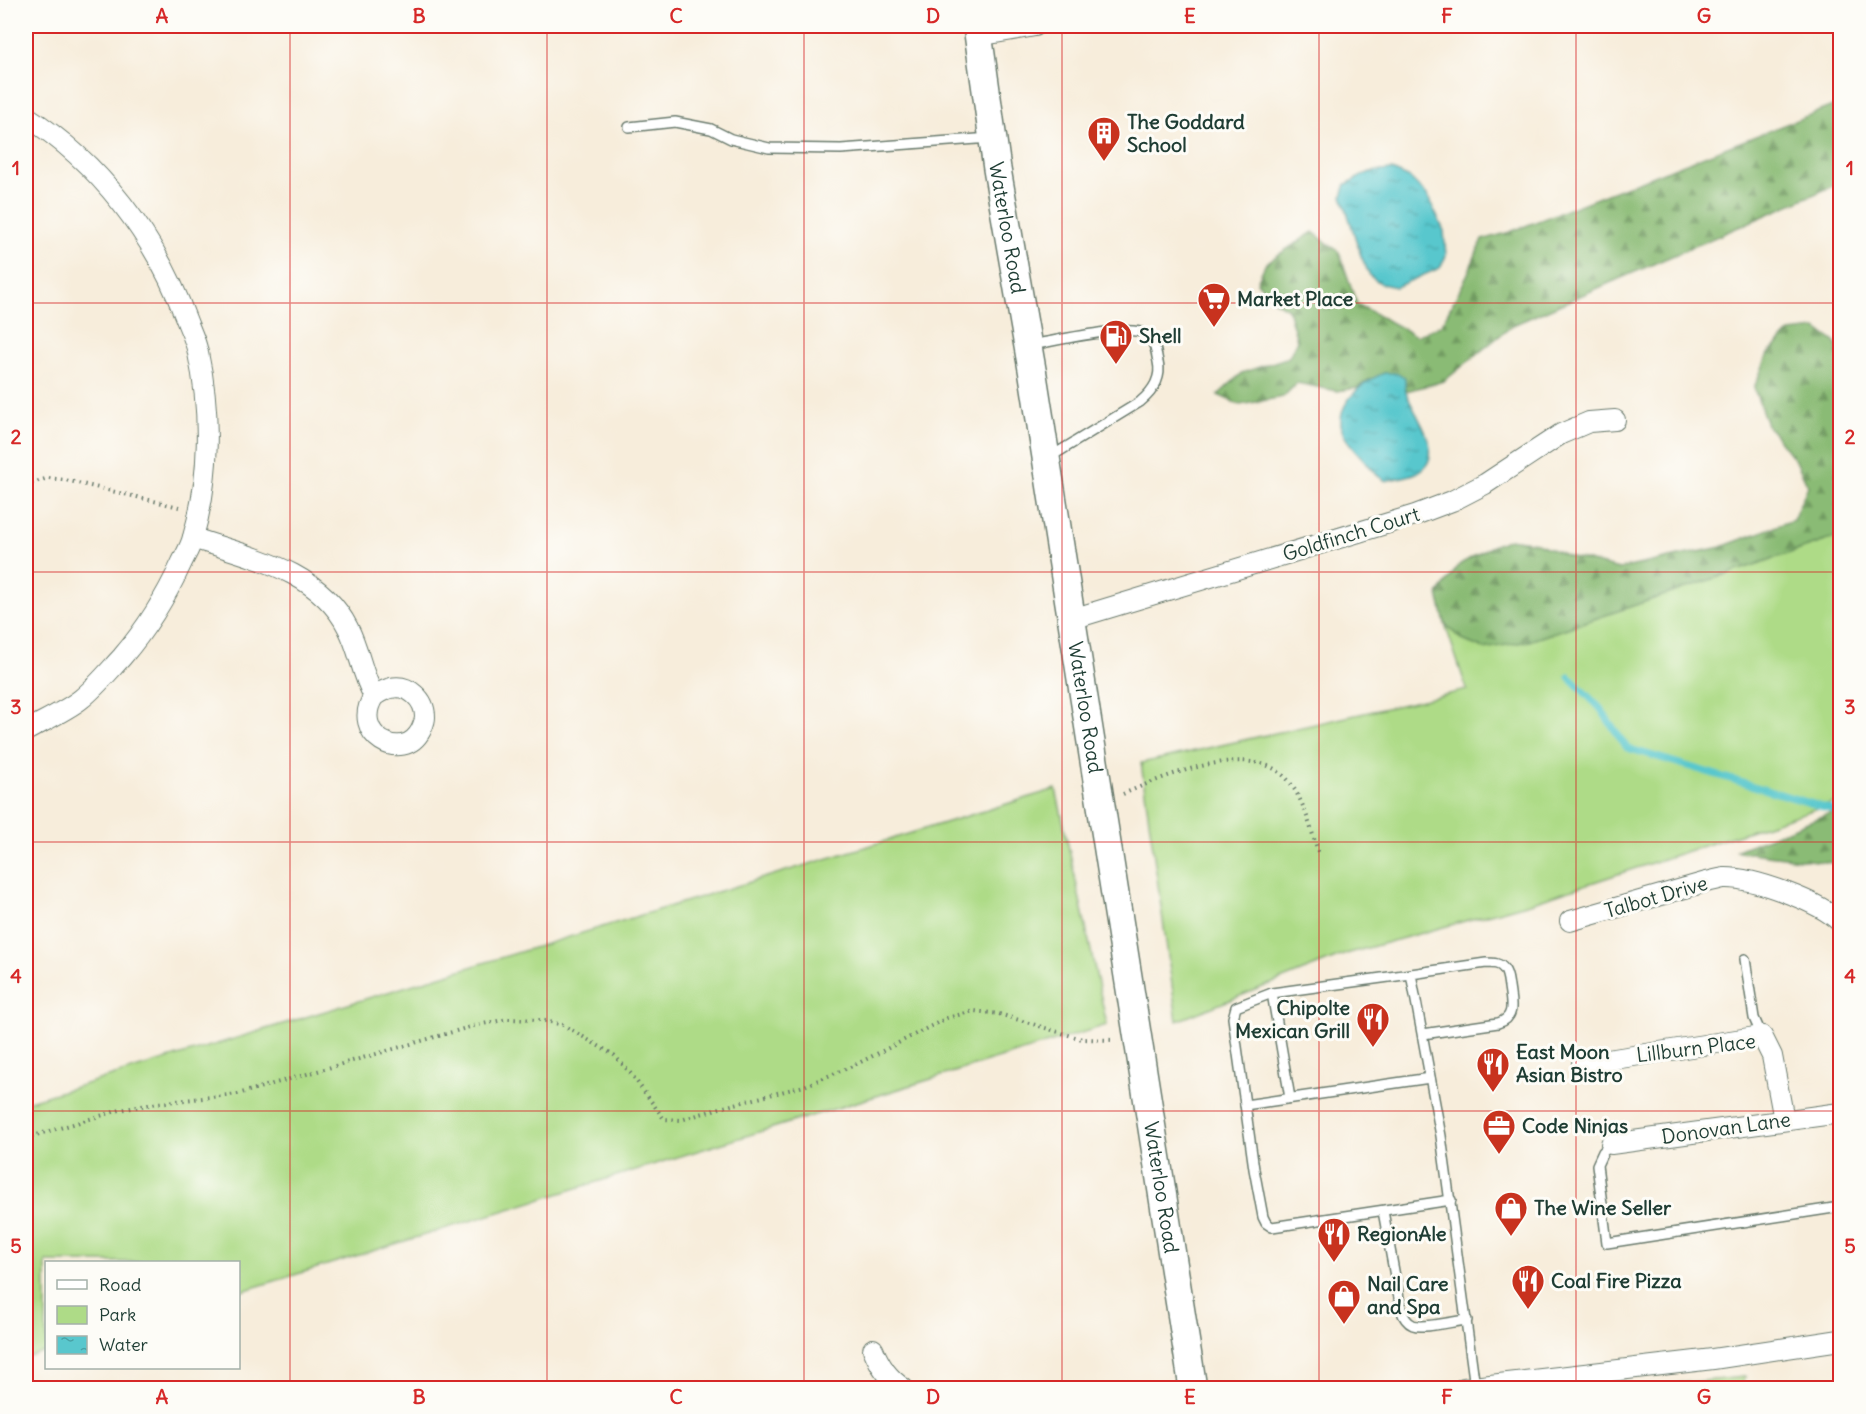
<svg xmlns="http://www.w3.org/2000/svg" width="1866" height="1414" viewBox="0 0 1866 1414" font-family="Delius,sans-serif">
<defs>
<pattern id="forest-firs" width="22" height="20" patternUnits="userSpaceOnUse" patternTransform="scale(1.5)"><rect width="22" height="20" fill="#8abb74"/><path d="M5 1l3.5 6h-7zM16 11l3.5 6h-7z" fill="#709960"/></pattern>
<pattern id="water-ripples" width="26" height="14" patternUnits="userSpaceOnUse" patternTransform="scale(1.5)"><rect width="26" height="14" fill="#59c7cd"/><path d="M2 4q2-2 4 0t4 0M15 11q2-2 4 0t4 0" fill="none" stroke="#49a3a7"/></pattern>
</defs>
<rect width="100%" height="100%" fill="#fdfcf7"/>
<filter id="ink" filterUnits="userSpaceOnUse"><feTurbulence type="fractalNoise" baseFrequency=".0167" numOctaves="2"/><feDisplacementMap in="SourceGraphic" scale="12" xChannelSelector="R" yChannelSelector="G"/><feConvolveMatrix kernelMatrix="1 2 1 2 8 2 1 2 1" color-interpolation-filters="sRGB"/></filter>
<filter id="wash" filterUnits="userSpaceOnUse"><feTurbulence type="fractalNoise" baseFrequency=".008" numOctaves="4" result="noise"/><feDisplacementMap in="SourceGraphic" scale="24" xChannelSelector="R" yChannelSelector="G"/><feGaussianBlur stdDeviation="1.35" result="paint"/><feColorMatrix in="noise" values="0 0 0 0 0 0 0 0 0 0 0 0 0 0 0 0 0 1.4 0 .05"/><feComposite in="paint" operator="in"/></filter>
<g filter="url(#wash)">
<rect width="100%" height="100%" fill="#f7eddb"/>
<g fill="#aedb87" stroke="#668c5e" stroke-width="1.5">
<path d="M1840,536V801L1530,903L1346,954L1177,1021L1141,763L1467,690L1445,624L1462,640L1528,641Z"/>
<path d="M1056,789L1107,1025L239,1292L238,1262H46V1351L26,1357V1102Z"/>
<path d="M1745,1377L1739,1388H1634Z"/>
</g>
<g fill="url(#forest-firs)" stroke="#547c54" stroke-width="1.5">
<path d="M1840,103V183L1513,325L1444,381L1406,391L1405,378L1370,379L1357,388L1337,391L1297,383L1283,397L1240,405L1218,395L1242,373L1289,357L1297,340L1288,309L1273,300L1257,282L1266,263L1313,232L1339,252L1357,304L1416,336L1441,325L1465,280L1482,240L1510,232Z"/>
<path d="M1817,329L1835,342L1840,353V536L1529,641L1484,649L1462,640L1445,624L1438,594L1460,564L1490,547L1509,539L1537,543L1568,556L1619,569L1721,547L1793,520L1808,486L1797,463L1767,425L1754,388L1768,354L1790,332Z"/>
<path d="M1840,809V864L1735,851Z"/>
</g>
<g fill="url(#water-ripples)" stroke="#3c8280" stroke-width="1.5">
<path d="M1392,170L1410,178L1427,195L1444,231L1446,256L1440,268L1396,287L1382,284L1370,276L1361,256L1342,196L1346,184L1370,172Z"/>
<path d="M1384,373H1398L1405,378C1405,382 1405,388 1406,392C1413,414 1449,455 1418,472C1409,477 1396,478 1386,481L1378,476C1370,465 1347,444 1343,433C1333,405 1362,382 1384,373Z"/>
</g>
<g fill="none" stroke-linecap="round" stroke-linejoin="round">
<path stroke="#59c7cd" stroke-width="7" d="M1569,677L1600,708L1627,748L1840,812"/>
</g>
</g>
<g filter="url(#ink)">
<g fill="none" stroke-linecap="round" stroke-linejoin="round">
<defs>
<g id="service">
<path d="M629,127L675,122L711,129L731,139L769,148L841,149L991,138"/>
<path d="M1030,345C1051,342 1130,323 1145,334C1155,341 1156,351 1158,362C1162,378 1152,392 1140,402L1050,457"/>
<path d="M1745,959L1754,1018L1762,1036"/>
<path d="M1411,974L1272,993L1236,1007L1233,1018L1254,1169L1263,1217L1266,1223L1272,1227L1451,1200"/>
<path d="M1272,993L1290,1098"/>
<path d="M1423,1034L1498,1023C1516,1018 1511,1002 1509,987C1508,981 1508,974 1504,969C1500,963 1493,963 1486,963L1411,974L1441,1136L1475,1387"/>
<path d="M1245,1105L1430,1078"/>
<path d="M1611,1144L1603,1152L1597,1165L1607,1243L1840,1207"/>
<path d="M1383,1211L1401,1309C1403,1316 1406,1322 1413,1325C1423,1329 1454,1321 1467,1320"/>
</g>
<g id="minor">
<path d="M978,36L1035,26"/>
<path d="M26,116C99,162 156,237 186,319C190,330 196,341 198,353C211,412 210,479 193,537C191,546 186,554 182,562C166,597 147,628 122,657C109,671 96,687 81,699C69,709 40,723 26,731"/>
<path d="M193,538C250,557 319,570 348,628C360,651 361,673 374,696C379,693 385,689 391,688C408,684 425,699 425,717C425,722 423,725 421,730C403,765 349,734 374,696"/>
<path d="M1072,619L1415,515L1452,501L1485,484L1561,434L1589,422L1615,420"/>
<path d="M1570,921L1706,882C1712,881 1718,879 1724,878C1752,877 1821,902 1840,922"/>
<path d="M1582,1064L1762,1036L1772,1056L1784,1120"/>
<path d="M1611,1144L1840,1113"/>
<path d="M873,1349C880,1366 888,1378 903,1388"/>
<path d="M1464,1388L1713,1359L1840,1340"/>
</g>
<g id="secondary">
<path id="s1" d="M977,26L997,169L1033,375L1193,1388"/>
</g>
</defs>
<use href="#service" stroke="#6b7b6e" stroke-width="12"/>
<use href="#minor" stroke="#6b7b6e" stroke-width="22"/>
<use href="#secondary" stroke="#6b7b6e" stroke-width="30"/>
<g stroke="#6b7b6e" stroke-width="4" stroke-dasharray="1.5 4.5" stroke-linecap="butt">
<path d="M26,485L48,478L65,480L179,507"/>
<path d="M1123,794C1165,776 1261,734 1293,787C1306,807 1312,833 1319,855"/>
<path d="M26,1138L120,1110L158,1103L238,1094L473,1026L508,1019L541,1020L563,1025L614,1055L632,1075L664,1119L681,1120L720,1108L804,1086L855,1065L947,1018L974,1011L999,1014L1082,1039L1114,1040"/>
</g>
<use href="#service" stroke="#fff" stroke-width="9"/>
<use href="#minor" stroke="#fff" stroke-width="20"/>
<use href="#secondary" stroke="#fff" stroke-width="27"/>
</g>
</g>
<path fill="none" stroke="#d62828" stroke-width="1.5" stroke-opacity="0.55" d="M290,26V1388M547,26V1388M804,26V1388M1062,26V1388M1319,26V1388M1576,26V1388M26,303H1840M26,572H1840M26,842H1840M26,1111H1840"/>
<defs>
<symbol id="building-pin" viewBox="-11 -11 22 30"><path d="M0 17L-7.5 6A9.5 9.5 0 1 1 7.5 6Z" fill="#c8321e" stroke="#fdfcf7"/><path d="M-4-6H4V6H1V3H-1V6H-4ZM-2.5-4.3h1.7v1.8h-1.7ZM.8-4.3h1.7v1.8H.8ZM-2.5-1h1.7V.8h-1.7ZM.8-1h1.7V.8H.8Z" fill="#fff"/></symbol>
<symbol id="supermarket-pin" viewBox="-11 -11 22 30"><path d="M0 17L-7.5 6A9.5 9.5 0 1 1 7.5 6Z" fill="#c8321e" stroke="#fdfcf7"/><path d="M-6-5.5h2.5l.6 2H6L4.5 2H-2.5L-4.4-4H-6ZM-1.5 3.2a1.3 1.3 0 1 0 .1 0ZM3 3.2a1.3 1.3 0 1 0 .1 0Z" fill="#fff"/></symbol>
<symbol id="fuel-pin" viewBox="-11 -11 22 30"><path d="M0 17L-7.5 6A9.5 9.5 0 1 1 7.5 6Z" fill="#c8321e" stroke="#fdfcf7"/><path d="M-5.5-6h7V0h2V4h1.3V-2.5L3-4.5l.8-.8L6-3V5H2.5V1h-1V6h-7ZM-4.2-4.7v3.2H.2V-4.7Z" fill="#fff"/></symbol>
<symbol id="restaurant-pin" viewBox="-11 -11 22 30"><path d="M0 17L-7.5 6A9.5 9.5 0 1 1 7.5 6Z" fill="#c8321e" stroke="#fdfcf7"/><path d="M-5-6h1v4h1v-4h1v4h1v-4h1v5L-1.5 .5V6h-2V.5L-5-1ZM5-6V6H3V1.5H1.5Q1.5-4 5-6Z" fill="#fff"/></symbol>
<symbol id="office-pin" viewBox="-11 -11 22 30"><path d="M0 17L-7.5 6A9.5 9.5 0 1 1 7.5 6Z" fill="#c8321e" stroke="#fdfcf7"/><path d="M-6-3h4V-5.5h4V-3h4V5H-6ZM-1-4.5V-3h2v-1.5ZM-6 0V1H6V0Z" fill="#fff"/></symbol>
<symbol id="shop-pin" viewBox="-11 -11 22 30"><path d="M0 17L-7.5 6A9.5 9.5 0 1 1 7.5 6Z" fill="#c8321e" stroke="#fdfcf7"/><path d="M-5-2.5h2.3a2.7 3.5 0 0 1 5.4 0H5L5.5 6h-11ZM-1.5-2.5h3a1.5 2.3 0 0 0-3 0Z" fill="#fff"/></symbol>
</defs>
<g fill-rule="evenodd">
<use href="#building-pin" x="1085" y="114" width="38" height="52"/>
<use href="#supermarket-pin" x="1195" y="280" width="38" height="52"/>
<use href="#fuel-pin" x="1097" y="317" width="38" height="52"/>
<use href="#restaurant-pin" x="1354" y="1000" width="38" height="52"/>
<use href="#restaurant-pin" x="1474" y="1045" width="38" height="52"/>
<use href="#office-pin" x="1480" y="1107" width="38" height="52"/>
<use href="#shop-pin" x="1492" y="1189" width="38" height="52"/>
<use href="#restaurant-pin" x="1315" y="1215" width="38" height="52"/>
<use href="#restaurant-pin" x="1509" y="1262" width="38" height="52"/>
<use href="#shop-pin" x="1325" y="1277" width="38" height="52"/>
</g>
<g text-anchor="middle" stroke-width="6" stroke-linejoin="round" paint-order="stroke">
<g font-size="20" font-weight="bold" fill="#1f3d34" stroke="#fdfcf7" text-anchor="start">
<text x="1127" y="129">The Goddard<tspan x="1127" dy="23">School</tspan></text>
<text x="1237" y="306">Market Place</text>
<text x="1139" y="343">Shell</text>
<text x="1350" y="1015" text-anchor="end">Chipolte<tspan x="1350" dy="23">Mexican Grill</tspan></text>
<text x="1516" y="1059">East Moon<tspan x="1516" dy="23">Asian Bistro</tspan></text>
<text x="1522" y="1133">Code Ninjas</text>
<text x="1534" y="1215">The Wine Seller</text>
<text x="1357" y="1241">RegionAle</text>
<text x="1551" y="1288">Coal Fire Pizza</text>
<text x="1367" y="1291">Nail Care<tspan x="1367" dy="23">and Spa</tspan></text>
</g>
<g font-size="20" fill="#1f3d34" stroke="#fdfcf7">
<text dy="7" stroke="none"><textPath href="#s1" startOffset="204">Waterloo Road</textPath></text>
<text transform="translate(1351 534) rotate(-17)" y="7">Goldfinch Court</text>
<text dy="7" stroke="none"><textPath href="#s1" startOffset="690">Waterloo Road</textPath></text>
<text transform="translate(1656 897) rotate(-16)" y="7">Talbot Drive</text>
<text transform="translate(1696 1048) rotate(-7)" y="7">Lillburn Place</text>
<text transform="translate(1726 1128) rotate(-8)" y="7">Donovan Lane</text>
<text dy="7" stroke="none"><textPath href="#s1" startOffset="1176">Waterloo Road</textPath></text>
</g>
</g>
<rect width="1866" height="1414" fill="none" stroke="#fdfcf7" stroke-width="66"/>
<rect x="45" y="1261" width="195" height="108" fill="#fdfcf7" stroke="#a4b0a9" stroke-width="1.5"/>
<rect x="57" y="1280" width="30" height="9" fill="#ffffff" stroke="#a4b0a9" stroke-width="1.5"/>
<text x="99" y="1291" font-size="18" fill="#1f3d34">Road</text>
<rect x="57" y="1306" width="30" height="18" fill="#aedb87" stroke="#a4b0a9" stroke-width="1.5"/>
<text x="99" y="1321" font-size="18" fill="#1f3d34">Park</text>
<rect x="57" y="1336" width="30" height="18" fill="url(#water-ripples)" stroke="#a4b0a9" stroke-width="1.5"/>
<text x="99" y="1351" font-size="18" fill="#1f3d34">Water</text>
<rect x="33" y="33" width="1800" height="1348" fill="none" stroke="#d62828" stroke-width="2"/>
<g font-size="20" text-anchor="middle" font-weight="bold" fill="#d62828">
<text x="162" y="23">A</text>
<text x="419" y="23">B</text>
<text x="676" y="23">C</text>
<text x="933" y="23">D</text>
<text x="1190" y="23">E</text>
<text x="1447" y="23">F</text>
<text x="1704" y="23">G</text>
<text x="16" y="175">1</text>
<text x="1850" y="175">1</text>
<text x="16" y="444">2</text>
<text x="1850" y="444">2</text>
<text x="16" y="714">3</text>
<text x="1850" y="714">3</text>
<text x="16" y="983">4</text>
<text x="1850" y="983">4</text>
<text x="16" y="1253">5</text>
<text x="1850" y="1253">5</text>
<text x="162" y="1404">A</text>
<text x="419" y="1404">B</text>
<text x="676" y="1404">C</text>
<text x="933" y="1404">D</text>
<text x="1190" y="1404">E</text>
<text x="1447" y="1404">F</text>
<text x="1704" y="1404">G</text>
</g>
</svg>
